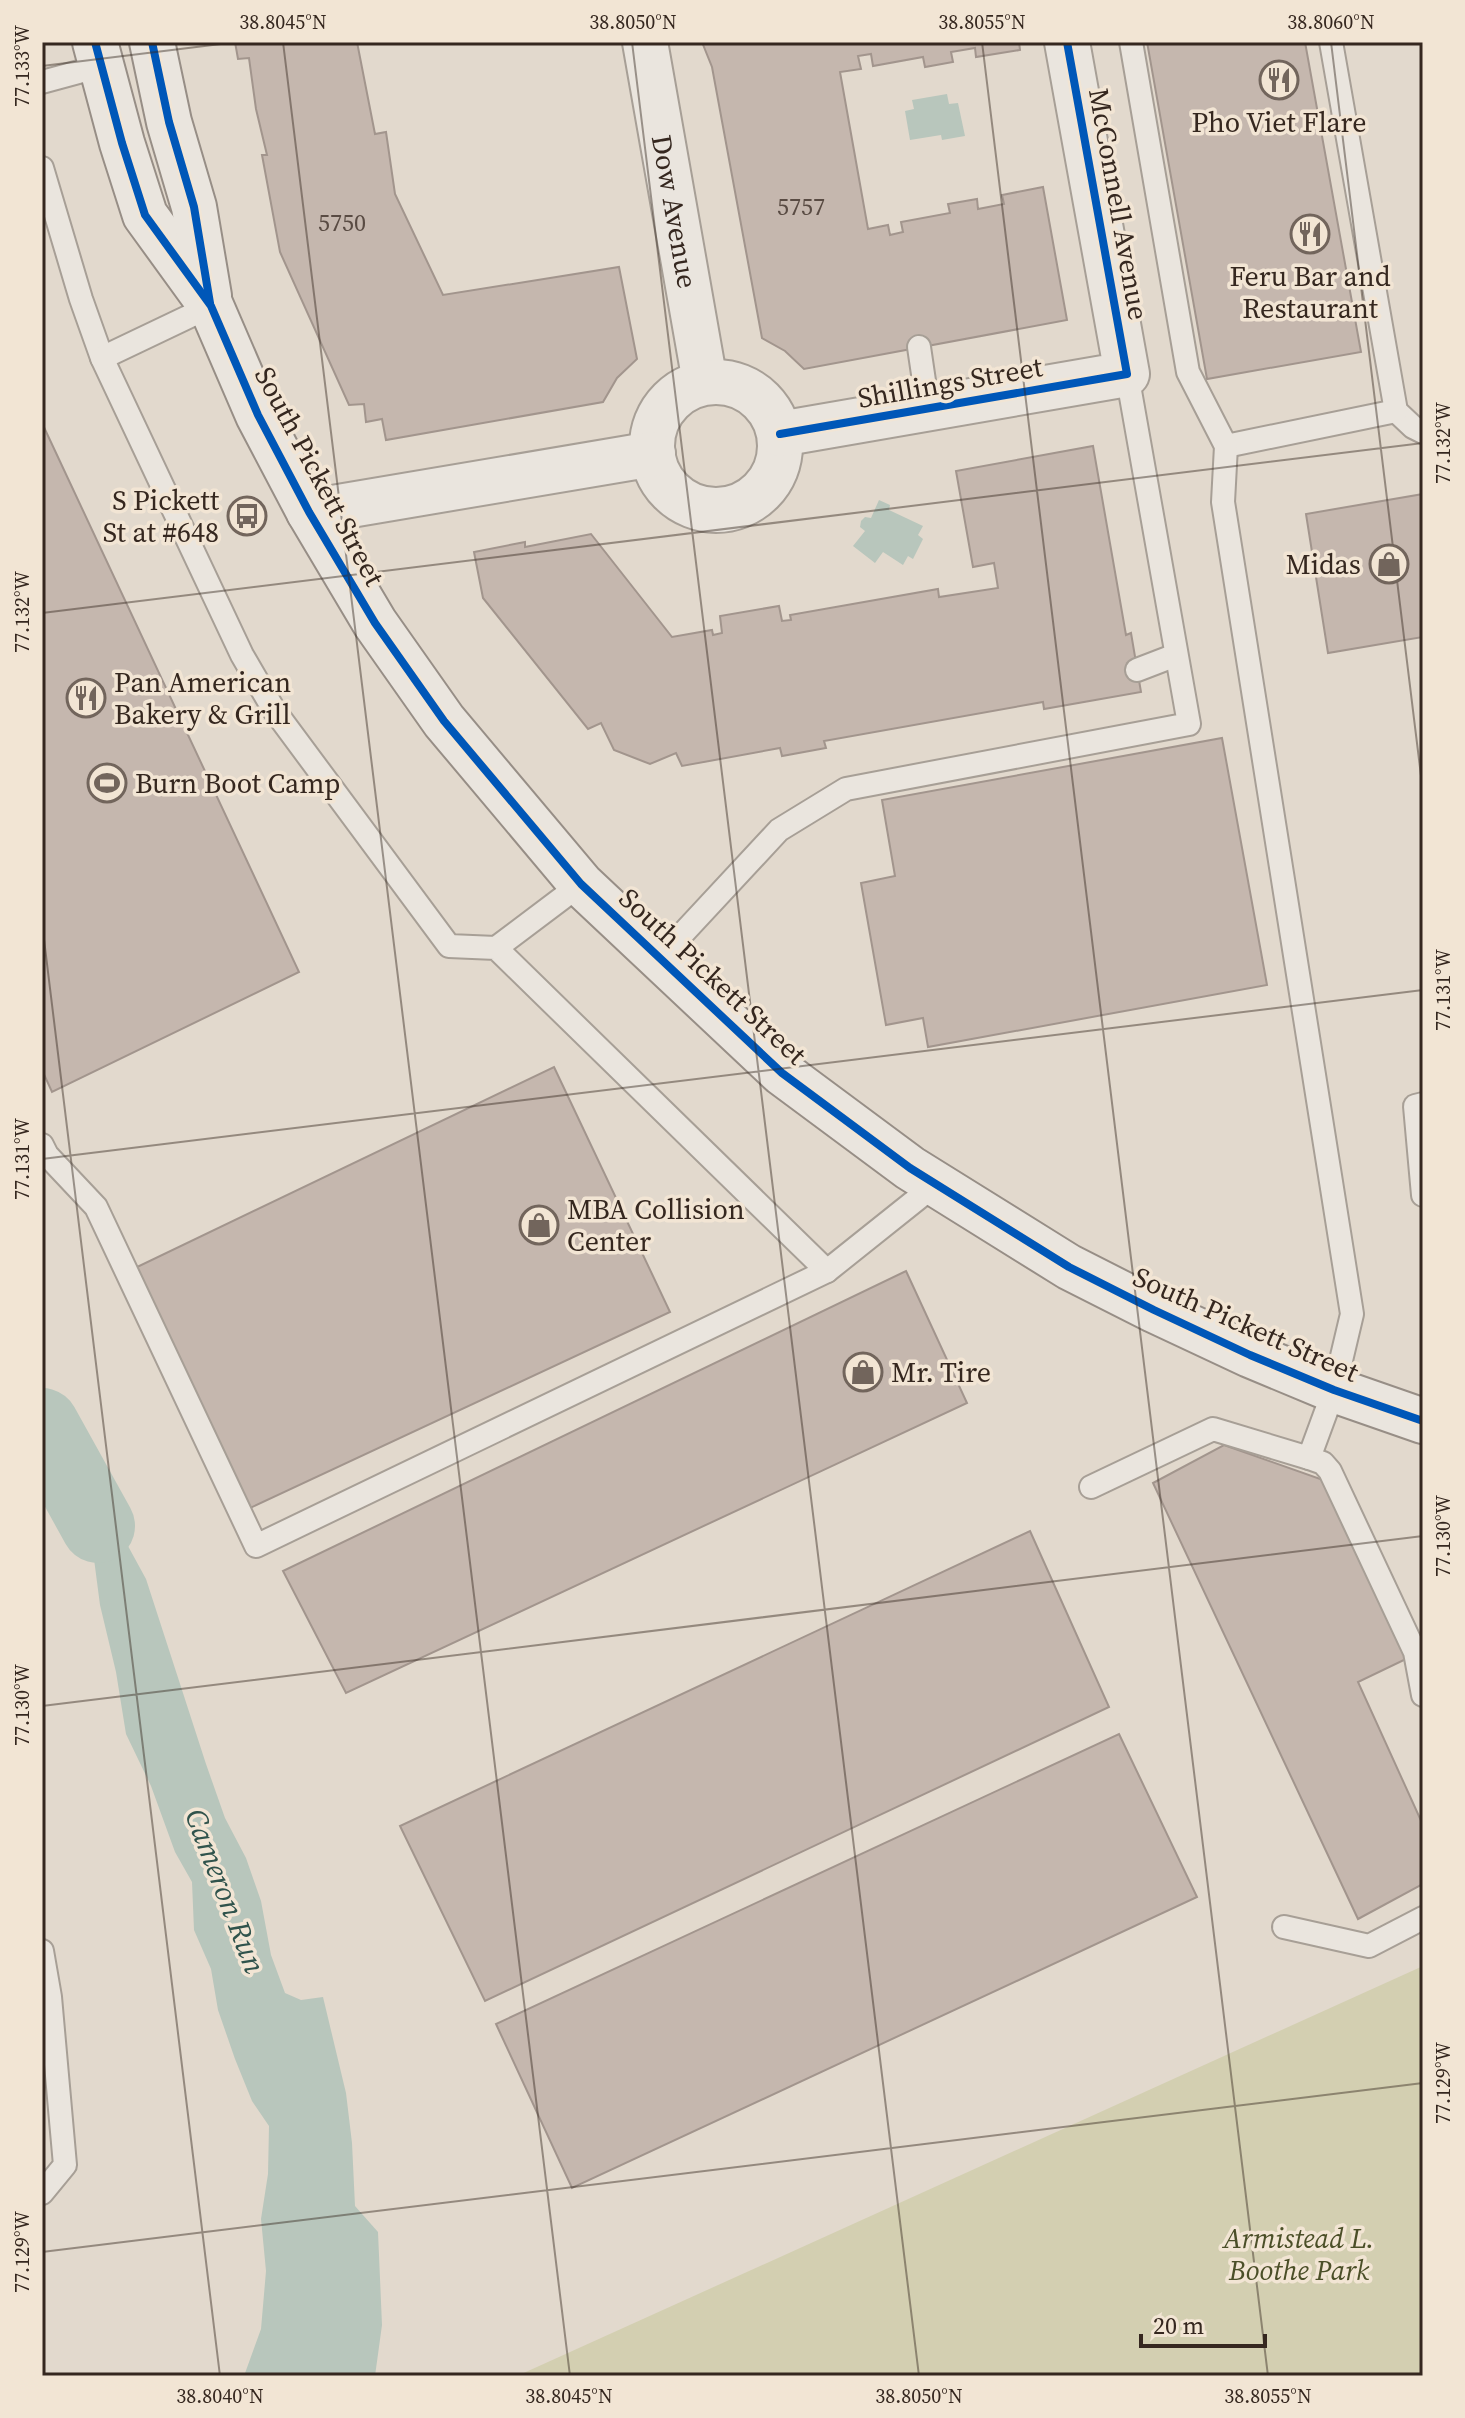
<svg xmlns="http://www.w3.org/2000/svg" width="1465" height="2418" viewBox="0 0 1465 2418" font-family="'Source Serif 4',serif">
<rect width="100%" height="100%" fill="#e2d9cd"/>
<path fill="#d3cfb1" d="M1423,1966V2376H517Z"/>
<g fill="#b8c6bc">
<path d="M947,94L949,104L958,103L965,136L942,140L941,135L910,140L905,111L914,109L912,100Z"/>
<path d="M879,500L890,505L889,510L923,526L918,535L923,539L913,559L908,556L903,565L883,552L875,563L853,546L865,531L860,527L861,521L865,517L871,518Z"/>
<path d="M49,1438L90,1488L122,1535L146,1579L206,1764L225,1818L246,1858L261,1901L271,1955L285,1993L301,2000L323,1997L346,2093L352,2143L355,2206L378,2232L382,2325L375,2376H244L261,2329L266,2271L261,2219L268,2174L269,2126L252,2101L235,2059L218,2010L211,1969L194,1930L192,1882L175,1852L151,1786L126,1734L116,1672L100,1605L94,1559L87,1532L69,1500Z"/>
</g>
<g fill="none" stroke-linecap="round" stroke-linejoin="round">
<path stroke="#b8c6bc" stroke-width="74" d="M42,1425L98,1526"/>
</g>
<g fill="#c5b7ae" stroke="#a2958d" stroke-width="2">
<path d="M235,42H357L375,134L386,132L395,194L443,295L619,267L637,359L617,378L603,402L386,440L382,419L366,422L364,404L349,405L280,252L262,155H267L256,109L249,58L238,59Z"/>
<path d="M702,42H1019L1020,50L976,57L975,48L951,52L953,62L925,67L923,57L873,66L871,54L858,56L861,69L840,72L868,229L888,225L890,235L903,232L901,222L950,213L948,204L977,199L978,209L1004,204L1002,195L1043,187L1067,320L804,369L785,351L762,338L712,67Z"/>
<path d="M1147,42H1305L1361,352L1207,379Z"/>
<path d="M42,423L299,972L52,1092L42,1070Z"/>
<path d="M1093,446L1126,635L1131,633L1141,692L1044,709L1043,702L824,741L826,748L782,756L780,748L682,766L676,753L650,764L614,750L601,723L588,729L483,598L474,552L525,542V547L591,534L672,637L712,630L713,635L722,633L720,616L779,606L782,621L791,620L790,615L938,589L939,597L998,588L994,563L973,567L956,471Z"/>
<path d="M1423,494V637L1328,653L1306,514Z"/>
<path d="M1222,738L1267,985L928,1047L923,1018L886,1025L861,883L895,876L882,800Z"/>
<path d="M554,1067L670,1312L248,1509L135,1268Z"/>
<path d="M906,1271L967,1403L346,1693L283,1571Z"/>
<path d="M1224,1445L1326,1481L1406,1659L1358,1682L1423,1825V1884L1358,1919L1153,1483Z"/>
<path d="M1030,1531L1109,1707L485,2001L400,1826Z"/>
<path d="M1119,1734L1197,1897L572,2188L496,2024Z"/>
</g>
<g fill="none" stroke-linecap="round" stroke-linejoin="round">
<defs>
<g id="lane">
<path d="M1331,42L1396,411L1413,427L1423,432"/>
<path d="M42,82L101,66"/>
<path d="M42,168L81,299L102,358L242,655L274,710L449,946L496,948L827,1271"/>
<path d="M919,347L928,408"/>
<path d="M102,358L211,306"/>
<path d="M1226,446L1396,411"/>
<path d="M1137,670L1176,655"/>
<path d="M496,948L581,884"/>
<path d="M660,958L779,830L846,789L1189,724L1127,374"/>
<path d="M1423,1104L1415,1106L1423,1195"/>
<path d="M42,1145L47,1155L96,1207L256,1546L827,1271L936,1184"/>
<path d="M1309,1458L1323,1463L1330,1471L1415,1652L1423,1695"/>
<path d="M1091,1487L1213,1429L1309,1458L1334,1390L1352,1314L1223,502L1226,446L1188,372L1131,42"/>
<path d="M1284,1927L1369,1946L1423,1918"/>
<path d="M42,1951L50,1997L65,2165L42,2193"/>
</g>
<g id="street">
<path id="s1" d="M645,42L705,382"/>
<circle cx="716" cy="446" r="64"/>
<path d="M780,434L1127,374L1067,42"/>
<path d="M309,512L653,454"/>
</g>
<g id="secondary">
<path d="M95,42L122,143L145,215L211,306L258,415L309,512L375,623L444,721L581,884L782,1073L910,1168L1069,1267L1154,1310L1250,1355L1334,1390L1423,1421"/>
<path d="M152,42L169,122L194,207L209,296"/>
</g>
</defs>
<use href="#lane" stroke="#a79f96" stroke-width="26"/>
<use href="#street" stroke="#a79f96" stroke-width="48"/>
<use href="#secondary" stroke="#978e86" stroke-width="48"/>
<use href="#lane" stroke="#eae5de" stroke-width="22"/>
<use href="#street" stroke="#eae5de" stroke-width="44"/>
<use href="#secondary" stroke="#eae5de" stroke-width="44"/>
<defs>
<g id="cycleway">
<path d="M95,42L122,143L145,215L211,306L258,415L309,512L375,623L444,721L581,884L782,1073L910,1168L1069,1267L1154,1310L1250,1355L1334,1390L1423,1421"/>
<path d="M152,42L169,122L194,207L210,303"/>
<path d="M780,434L1127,374L1067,42"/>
</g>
</defs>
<use href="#cycleway" stroke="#f2e5d4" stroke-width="13"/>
<use href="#cycleway" stroke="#0057b8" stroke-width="8"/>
</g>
<path fill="none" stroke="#35271f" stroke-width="2" stroke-opacity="0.45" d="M283,42L570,2376M632,42L919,2376M982,42L1268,2376M1331,42L1423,792M42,66L237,42M42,613L1423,443M42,923L220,2376M42,1159L1423,990M42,1706L1423,1536M42,2252L1423,2083"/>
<defs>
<symbol id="restaurant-ring" viewBox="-11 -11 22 22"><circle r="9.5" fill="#f2e5d4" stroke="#72655c" stroke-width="1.5"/><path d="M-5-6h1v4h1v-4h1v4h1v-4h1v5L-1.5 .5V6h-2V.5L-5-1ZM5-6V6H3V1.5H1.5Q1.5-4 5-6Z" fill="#72655c"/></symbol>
<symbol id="bus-ring" viewBox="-11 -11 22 22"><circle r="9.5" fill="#f2e5d4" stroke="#72655c" stroke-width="1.5"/><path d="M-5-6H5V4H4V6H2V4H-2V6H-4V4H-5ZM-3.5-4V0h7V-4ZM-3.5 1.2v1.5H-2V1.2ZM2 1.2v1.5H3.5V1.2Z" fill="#72655c"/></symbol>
<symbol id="shop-ring" viewBox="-11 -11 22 22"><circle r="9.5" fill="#f2e5d4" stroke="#72655c" stroke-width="1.5"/><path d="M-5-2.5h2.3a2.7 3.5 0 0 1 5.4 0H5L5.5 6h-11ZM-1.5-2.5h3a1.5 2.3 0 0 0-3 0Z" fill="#72655c"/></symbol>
<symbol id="stadium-ring" viewBox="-11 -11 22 22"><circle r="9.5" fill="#f2e5d4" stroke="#72655c" stroke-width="1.5"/><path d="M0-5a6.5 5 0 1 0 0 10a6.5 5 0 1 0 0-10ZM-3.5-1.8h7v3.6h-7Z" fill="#72655c"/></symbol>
</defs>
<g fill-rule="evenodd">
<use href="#restaurant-ring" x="1257" y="58" width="44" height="44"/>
<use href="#restaurant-ring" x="1288" y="212" width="44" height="44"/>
<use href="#bus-ring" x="225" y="494" width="44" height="44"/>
<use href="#shop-ring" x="1367" y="542" width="44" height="44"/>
<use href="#restaurant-ring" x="64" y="676" width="44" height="44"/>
<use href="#stadium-ring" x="85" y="761" width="44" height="44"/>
<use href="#shop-ring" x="517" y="1203" width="44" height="44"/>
<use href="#shop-ring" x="841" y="1350" width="44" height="44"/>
</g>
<g text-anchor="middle" stroke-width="7" stroke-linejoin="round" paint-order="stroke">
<g font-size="24" fill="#594b43">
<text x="801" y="215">5757</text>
<text x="342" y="231">5750</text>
</g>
<g font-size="28" fill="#35271f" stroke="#f2e5d4" text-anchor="start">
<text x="1279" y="132" text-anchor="middle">Pho Viet Flare</text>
<text x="1310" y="286" text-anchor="middle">Feru Bar and<tspan x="1310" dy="32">Restaurant</tspan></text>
<text x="219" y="510" text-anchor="end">S Pickett<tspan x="219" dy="32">St at #648</tspan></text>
<text x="1361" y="574" text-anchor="end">Midas</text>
<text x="114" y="692">Pan American<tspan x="114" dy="32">Bakery &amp; Grill</tspan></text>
<text x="135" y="793">Burn Boot Camp</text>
<text x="567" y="1219">MBA Collision<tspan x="567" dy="32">Center</tspan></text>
<text x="891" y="1382">Mr. Tire</text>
</g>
<g font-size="28" fill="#35271f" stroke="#f2e5d4">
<text transform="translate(1119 204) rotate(80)" y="10">McConnell Avenue</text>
<text dy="10" stroke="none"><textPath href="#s1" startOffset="172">Dow Avenue</textPath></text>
<text transform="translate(950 382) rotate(-10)" y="10">Shillings Street</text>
<text transform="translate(320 476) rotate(62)" y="10">South Pickett Street</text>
<text transform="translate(713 976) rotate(43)" y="10">South Pickett Street</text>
<text transform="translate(1246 1324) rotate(24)" y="10">South Pickett Street</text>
</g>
<g font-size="28" font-style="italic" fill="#4b4f28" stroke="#f2e5d4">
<text x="1299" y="2248">Armistead L.<tspan x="1299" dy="32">Boothe Park</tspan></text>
</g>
<g font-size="30" font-style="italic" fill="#30534c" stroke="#f2e5d4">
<text transform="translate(225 1891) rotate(69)" y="10">Cameron Run</text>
</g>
</g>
<rect width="1465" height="2418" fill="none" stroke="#f2e5d4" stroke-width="88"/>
<path d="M1141 2334v12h124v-12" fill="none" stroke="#35271f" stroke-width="4"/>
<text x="1153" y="2334" font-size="24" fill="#35271f" stroke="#f2e5d4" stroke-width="6" paint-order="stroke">20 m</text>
<rect x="44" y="44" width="1377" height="2330" fill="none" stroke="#35271f" stroke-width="3"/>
<g font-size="20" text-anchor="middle" fill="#35271f">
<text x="283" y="29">38.8045°N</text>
<text x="633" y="29">38.8050°N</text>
<text x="982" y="29">38.8055°N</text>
<text x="1331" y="29">38.8060°N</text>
<text transform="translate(22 66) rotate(-90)" y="7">77.133°W</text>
<text transform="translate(1443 443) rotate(-90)" y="7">77.132°W</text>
<text transform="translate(22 612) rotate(-90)" y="7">77.132°W</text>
<text transform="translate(1443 990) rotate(-90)" y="7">77.131°W</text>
<text transform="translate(22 1159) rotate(-90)" y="7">77.131°W</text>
<text transform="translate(1443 1536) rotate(-90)" y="7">77.130°W</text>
<text transform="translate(22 1705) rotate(-90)" y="7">77.130°W</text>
<text transform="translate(1443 2083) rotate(-90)" y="7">77.129°W</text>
<text transform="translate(22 2252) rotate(-90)" y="7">77.129°W</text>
<text x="220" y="2403">38.8040°N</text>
<text x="569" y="2403">38.8045°N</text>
<text x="919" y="2403">38.8050°N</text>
<text x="1268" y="2403">38.8055°N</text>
</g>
</svg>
